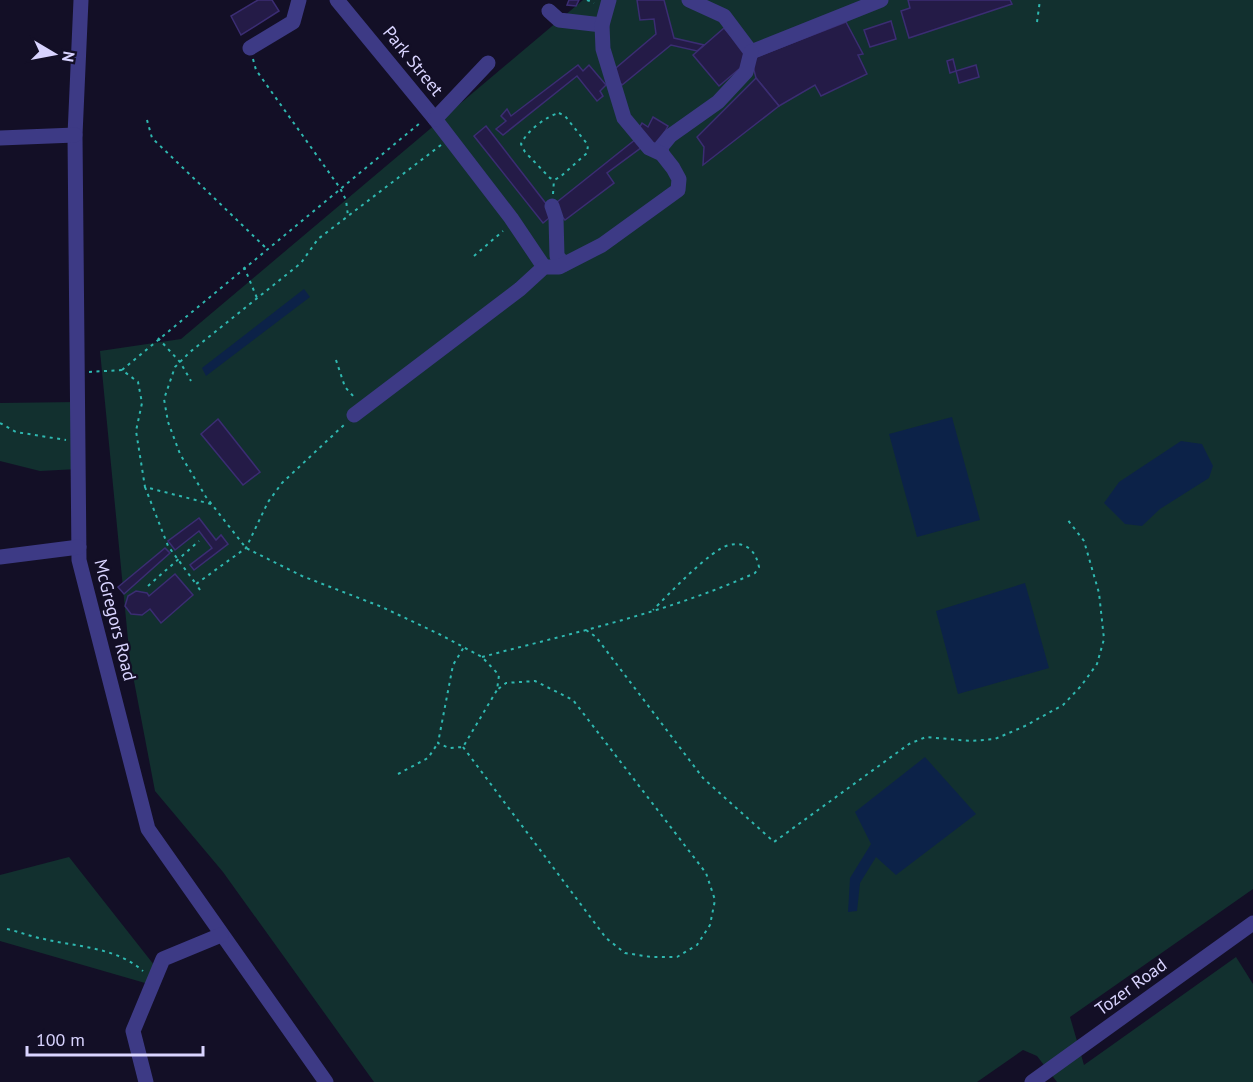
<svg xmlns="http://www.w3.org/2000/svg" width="1253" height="1082" viewBox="0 0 1253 1082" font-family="'PT Sans',sans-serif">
<rect width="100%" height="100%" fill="#130f26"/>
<g fill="#12302f">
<path d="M583,0H1253V889L1070,1017L1084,1065L1236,957L1253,984V1082H1057L1037,1056L1023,1050L977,1082H374L223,872L155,791L130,660L100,351L181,339Z"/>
<path d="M78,402V469L40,471L0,461V403Z"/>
<path d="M69,857L158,970L152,985L0,941V875Z"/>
</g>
<g fill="#0c2248">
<path d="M304,289L310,297L206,376L202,368Z"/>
<path d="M952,417L980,520L917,537L889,434Z"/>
<path d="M1181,441L1202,444L1213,466L1209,478L1160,509L1142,526L1125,524L1104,503L1119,482Z"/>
<path d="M1025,583L1049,668L958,694L936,611Z"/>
<path d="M925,757L976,814L896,875L876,857L860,883L857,911L848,912L850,878L871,844L855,812Z"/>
</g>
<g fill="#241b47" stroke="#3b2d73" stroke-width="1.5">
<path d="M258,0H272L279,11L241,35L231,16Z"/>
<path d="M569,0H579L576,6L567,5Z"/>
<path d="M637,0H664L674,38L704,45L697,51L671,45L622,85L610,73L656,34L654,19L640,20Z"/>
<path d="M908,0H1010L1012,4L909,38L901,11L910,8Z"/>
<path d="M891,21L896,39L870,47L864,30Z"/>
<path d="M846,22L863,54L858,55L867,74L821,96L815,85L779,106L756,78L751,59Z"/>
<path d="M724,28L751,59L719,86L693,55Z"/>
<path d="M953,59L956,71L950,73L947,61Z"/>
<path d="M578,65L583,71L589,65L606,85L600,91L603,96L597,101L577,76L503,135L496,129L506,121L501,116L507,109L511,116Z"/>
<path d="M976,65L979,77L959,83L956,71Z"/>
<path d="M756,78L779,106L703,165L704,147L697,137Z"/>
<path d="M653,117L668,126L657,146L636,133L642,123L648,127Z"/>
<path d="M486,126L554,214L543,223L474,136Z"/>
<path d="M636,139L642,147L607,173L614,183L565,220L552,206Z"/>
<path d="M218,419L260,472L243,485L201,434Z"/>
<path d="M199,518L216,540L221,535L228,544L194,570L190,565L212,548L199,531L175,550L168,541Z"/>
<path d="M165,548L170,553L124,594L118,587Z"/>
<path d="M175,574L193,595L161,623L150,609L142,615L131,614L125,606L128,596L136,591L147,593L149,596Z"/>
</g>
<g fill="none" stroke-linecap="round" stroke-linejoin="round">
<g stroke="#2fb8b0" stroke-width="2" stroke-dasharray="3 4.5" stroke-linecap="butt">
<path d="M587,0L594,3"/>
<path d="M1037,22L1040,0"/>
<path d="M253,59L256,70L340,188L346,200L348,216"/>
<path d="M559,113L565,116L588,145L587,153L560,177L554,180L550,178L525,152L521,144C526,132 546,116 559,113Z"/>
<path d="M147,120L152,138L267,249"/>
<path d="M441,145L318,239L301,263L190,352L175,367L164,399L168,422L180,454L206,497L246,548L302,576L382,607L439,634L482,657L499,675L497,690L463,747L449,748L438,743L453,665L464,647"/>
<path d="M553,194L554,180"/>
<path d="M474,256L503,231"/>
<path d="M244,267L257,298"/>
<path d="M158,338L180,362L191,381"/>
<path d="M336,360L345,387L354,397"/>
<path d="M122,370L420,123"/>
<path d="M89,372L122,370L138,382L142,403L136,431L145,487L211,504"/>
<path d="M0,423L16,432L66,440"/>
<path d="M145,487L168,546L196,584"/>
<path d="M148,586L199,541"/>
<path d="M200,590L196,584L246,548L268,502L282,483L346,423"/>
<path d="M586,630L596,637L703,778L774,842L909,744L926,737L971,741L995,739L1025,726L1063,705L1081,686L1097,664L1104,639L1099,593L1084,541L1067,519"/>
<path d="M482,657C572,633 670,612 755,573L759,567C756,551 746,541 729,545C711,549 668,595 653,610"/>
<path d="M463,747L606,938L625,953L651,957H677L697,945L710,925L715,900L706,873L573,700L535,681L506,683L497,690"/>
<path d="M398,774L428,758L438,743"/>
<path d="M7,929C20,932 32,937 44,939C77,947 116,947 143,971"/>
</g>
<g stroke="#3d3a85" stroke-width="15">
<path d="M81,0L75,135L79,560L148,829L326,1082"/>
<path d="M337,0L435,119L511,218L544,267"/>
<path d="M689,0L724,16L751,52L881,0"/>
<path d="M549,11L559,20L602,25"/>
<path d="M250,48L293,22L299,0"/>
<path d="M435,119L488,63"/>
<path d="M0,138L75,135"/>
<path d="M662,154L661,147L670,136L718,102L746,72L751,52"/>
<path d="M552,206L556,218L557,256L564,264"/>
<path d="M354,415L520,289L544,267H559L602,245L678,190L679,179L673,168L662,154L649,148L624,118L603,49L602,25L609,0"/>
<path d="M0,557L79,547"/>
<path d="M146,1082L133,1031L163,959L221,935"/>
<path d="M1032,1082L1253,923"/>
</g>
</g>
<g text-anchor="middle" stroke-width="4.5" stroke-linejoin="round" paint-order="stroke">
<g font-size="18" fill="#d9d4ff" stroke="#130f26">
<text transform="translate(413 61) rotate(51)" y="6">Park Street</text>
<text transform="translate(115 620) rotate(76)" y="6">McGregors Road</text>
<text transform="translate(1131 987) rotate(-36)" y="6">Tozer Road</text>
</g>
</g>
<g transform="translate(54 54) rotate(100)" stroke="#130f26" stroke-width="4.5" paint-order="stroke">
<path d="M0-4.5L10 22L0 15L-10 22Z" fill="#d9d4ff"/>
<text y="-9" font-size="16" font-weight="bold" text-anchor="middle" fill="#d9d4ff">N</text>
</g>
<path d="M27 1046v9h176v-9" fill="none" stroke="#d9d4ff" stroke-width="3"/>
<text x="36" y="1046" font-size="18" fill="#d9d4ff" stroke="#130f26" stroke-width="4.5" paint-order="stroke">100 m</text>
</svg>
